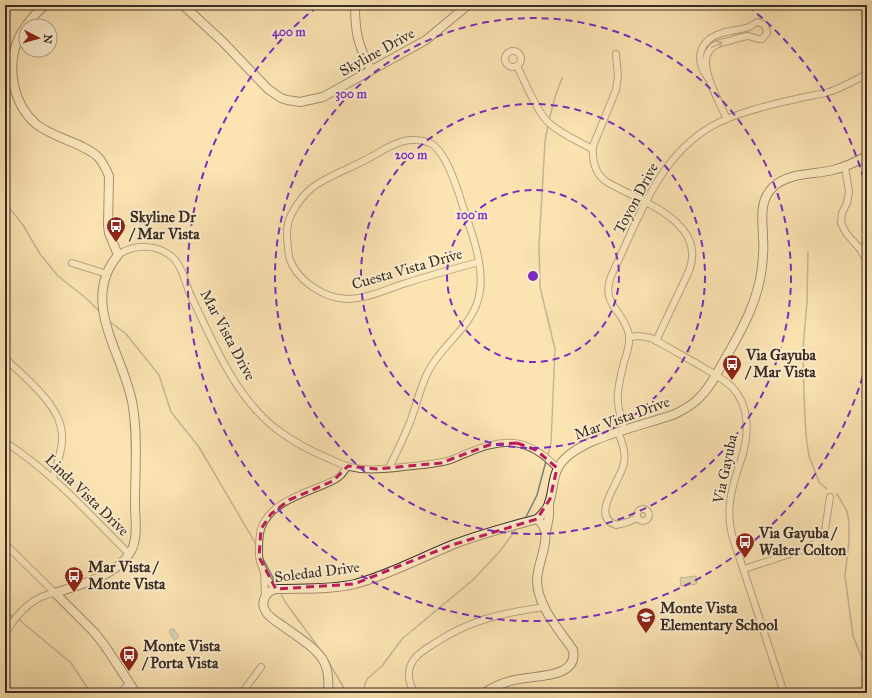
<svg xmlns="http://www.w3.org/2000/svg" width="872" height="698" viewBox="0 0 872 698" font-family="'IM FELL Great Primer',serif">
<rect width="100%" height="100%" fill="#fbe3b2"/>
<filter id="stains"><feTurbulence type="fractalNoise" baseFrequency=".005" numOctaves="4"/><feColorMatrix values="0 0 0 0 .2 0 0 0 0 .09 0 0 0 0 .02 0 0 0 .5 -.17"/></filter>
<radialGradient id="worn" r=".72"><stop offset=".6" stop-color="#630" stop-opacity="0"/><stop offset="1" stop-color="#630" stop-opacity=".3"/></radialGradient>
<path fill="#bdc48d" stroke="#7b7859" d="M696,576L697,584L681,586L680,578Z"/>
<path fill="#a2bcb6" stroke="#78827c" d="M171,629H174L176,633L179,635L175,641L170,634L169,631Z"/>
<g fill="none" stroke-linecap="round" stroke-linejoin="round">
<g stroke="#78827c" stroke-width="1.5">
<path d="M549,120L555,97L562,78"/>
<path d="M5,202L23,225L40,254L58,276L87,299L100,312"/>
<path d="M808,252L807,302L803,348L804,395L806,436L809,456L819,482L827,489"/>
<path d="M109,321L126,334L159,375L171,412L199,447L257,546"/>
<path d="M548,455L551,443L555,349L540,287L539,246L545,141L548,126"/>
<path d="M837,494L847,511L849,522V541L845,576L853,636L864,663"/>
<path d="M525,519L537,495L546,461"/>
<path d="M262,557L277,585"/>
<path d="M280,592L286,603L324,655"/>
<path d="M5,612L14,617"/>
<path d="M17,618L71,663L91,693"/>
<path d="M328,661L344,688L351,693"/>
<path d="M362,693L367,679L382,666L402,639L474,579L500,551L517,528"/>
</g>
<defs>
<g id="street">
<circle cx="513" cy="59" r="8"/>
<path d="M616,54L618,76L616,90L593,146C592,160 595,174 607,182C639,201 708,221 689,271L656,341"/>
<path d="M517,66C524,80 538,114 549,123C561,134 578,141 592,149"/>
<path d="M708,78C694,59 699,40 722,33C731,30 741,30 749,27C752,25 755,23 758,22L765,25L767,33L762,39C756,40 752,36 747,36C741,37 735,39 729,41C722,42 714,44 710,50C697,64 720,104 727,119"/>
<path d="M845,167L849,192L847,203L842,213L841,223L846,233L860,249L867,261"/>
<path d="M860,249L867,244"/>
<path d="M118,255C134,244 156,244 171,256C182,265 185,282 190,294C213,341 233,394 275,428C292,441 310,451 330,459C336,462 343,465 350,467C370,472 392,468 413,466C422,465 433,464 443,462C451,461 457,457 465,454C503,437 528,437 557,468"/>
<path d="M72,263L107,274"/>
<path d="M629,337L639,336L651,338C665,345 679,354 694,362C707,370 721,377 732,387C750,406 749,434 742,457C733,483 725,507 732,535L784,693"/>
<path d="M5,358C25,378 61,405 62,435C63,449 57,464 53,477"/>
<path d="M625,430C614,402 617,390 624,362C627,354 630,344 629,335C624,309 599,305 612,274C643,210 664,137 740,114C758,108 777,103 796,99C807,96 818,95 829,92C842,88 855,80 867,74"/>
<path d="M618,432C622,442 626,452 624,463C621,481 589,516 616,525L628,522L637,518"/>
<path d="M5,442C53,473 89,514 129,554"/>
<path d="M389,468C396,453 404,438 410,422C417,405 420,386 429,370C442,345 470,328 478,300C488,267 468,225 459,194C454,179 444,150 430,143C423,140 412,139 404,141C391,144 380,152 369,158C351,168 328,176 313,187C304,194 296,205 291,215C287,222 287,230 287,238C288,244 288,251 289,257C296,280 323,298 347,299C366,299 385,290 403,284C428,276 453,269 479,262"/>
<circle cx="643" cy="515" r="6"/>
<path d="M5,544L55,593"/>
<path d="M744,569L802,550L818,542L825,530L830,497"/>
<path d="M264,572L265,597"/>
<path d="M276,589C267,581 258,563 259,551C259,544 259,536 261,529C269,504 300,495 321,486C328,483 335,481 340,476C343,474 345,469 348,466"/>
<path d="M5,634C16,615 32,596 55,593"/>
<path d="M121,693L129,683"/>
<path d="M242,693L261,667"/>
<path d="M414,693C411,686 408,679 409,672C410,659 422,651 432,645C469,620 501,613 545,607"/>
</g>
<g id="secondary">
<path d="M45,5C34,15 22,28 17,42C7,69 13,104 36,124C53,138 84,143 98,157C103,162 106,169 109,176L108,226L109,233L118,255C78,303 126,357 133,407C138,439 135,472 135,504C135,520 139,541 129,554C115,576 79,585 55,593L94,632L105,646L136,693"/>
<path d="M183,5L223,42L268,89L281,98L287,100L300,102L323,97L426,40L468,5"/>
<path d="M355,5C355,33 358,45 371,70"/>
<path d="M546,532L549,516V503"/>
<path d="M328,693C329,682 329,670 323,660C314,646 296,636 283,626C277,622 270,618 266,612C260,603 265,591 276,589C302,588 329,590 355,584C389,575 420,558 452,545C480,534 508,527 537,519"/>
<path d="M484,693C493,687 504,682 515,680C533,675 579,679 573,650C559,629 537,606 537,580C537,561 556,533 537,519C541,516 544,512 547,508C554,495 551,479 559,466C576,438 643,426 675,414C683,410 691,406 698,399C710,388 717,373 725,359C742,330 758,301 762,267C763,257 764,248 763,239C763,221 758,202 773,187C789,172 813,175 833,170C845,167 856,162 867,156"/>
</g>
</defs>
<use href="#street" stroke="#6a5a48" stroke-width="8"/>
<use href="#secondary" stroke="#392c25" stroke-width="10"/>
<use href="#street" stroke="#fcedcd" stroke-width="6"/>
<use href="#secondary" stroke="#fcedcd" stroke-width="8"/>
</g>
<defs><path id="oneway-shaft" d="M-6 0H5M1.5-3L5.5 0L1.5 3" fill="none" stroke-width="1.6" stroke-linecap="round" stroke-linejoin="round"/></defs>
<use stroke="#9a8c79" href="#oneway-shaft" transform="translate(717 45) rotate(-26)"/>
<path d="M0 0H872V698H0ZM517,443L536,450L557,468L550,499L537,519L452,545L354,584L276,589L259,557L261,529L271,514L289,500L333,481L348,466L377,469L441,463L489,445Z" fill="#fbe3b2" fill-opacity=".55" fill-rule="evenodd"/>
<path fill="none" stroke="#c2185b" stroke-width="3" stroke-dasharray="8 5" stroke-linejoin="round" d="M517,443L536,450L557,468L550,499L537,519L452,545L354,584L276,589L259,557L261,529L271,514L289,500L333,481L348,466L377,469L441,463L489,445Z"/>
<g fill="none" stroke="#7b2cbf" stroke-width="2" stroke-dasharray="7 5">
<circle cx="533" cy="276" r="86"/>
<circle cx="533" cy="276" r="172"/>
<circle cx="533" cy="276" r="258"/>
<path d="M866 365A345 345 0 1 1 318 6M748 6A345 345 0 0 1 866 187"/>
</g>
<defs>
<symbol id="bus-pin" viewBox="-11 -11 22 30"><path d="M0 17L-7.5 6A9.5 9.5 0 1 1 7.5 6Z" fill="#8f2418" stroke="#fcedcd"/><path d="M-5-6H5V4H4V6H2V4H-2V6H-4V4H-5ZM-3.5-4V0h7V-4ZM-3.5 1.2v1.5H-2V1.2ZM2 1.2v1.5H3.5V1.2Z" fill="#fff"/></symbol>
<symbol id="school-pin" viewBox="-11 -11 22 30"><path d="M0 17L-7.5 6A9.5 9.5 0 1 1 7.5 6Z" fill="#8f2418" stroke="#fcedcd"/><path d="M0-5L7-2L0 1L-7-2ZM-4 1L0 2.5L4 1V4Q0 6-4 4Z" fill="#fff"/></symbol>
</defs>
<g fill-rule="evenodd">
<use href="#bus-pin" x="105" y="215" width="22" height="30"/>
<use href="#bus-pin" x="721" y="353" width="22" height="30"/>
<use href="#bus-pin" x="734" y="531" width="22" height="30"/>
<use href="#bus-pin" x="63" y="565" width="22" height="30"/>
<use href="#school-pin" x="635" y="606" width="22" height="30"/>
<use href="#bus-pin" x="118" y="644" width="22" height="30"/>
</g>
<g text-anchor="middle" stroke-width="4" stroke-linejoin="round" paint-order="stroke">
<g font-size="15" fill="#392c25" stroke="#fcedcd">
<text transform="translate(377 52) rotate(-29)" y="5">Skyline Drive</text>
<text transform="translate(636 198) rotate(-62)" y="5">Toyon Drive</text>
<text transform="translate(407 269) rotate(-16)" y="5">Cuesta Vista Drive</text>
<text transform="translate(228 335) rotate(62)" y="5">Mar Vista Drive</text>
<text transform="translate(622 418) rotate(-20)" y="5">Mar Vista Drive</text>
<text transform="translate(725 469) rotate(-78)" y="5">Via Gayuba</text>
<text transform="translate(87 495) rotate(44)" y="5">Linda Vista Drive</text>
<text transform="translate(317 572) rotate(-7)" y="5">Soledad Drive</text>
</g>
<g font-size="15" font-weight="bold" fill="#392c25" stroke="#fcedcd" text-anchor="start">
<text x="130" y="222">Skyline Dr<tspan x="130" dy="17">/ Mar Vista</tspan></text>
<text x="746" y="360">Via Gayuba<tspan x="746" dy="17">/ Mar Vista</tspan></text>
<text x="759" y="538">Via Gayuba /<tspan x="759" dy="17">Walter Colton</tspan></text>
<text x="88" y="572">Mar Vista /<tspan x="88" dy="17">Monte Vista</tspan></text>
<text x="660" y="613">Monte Vista<tspan x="660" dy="17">Elementary School</tspan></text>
<text x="143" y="651">Monte Vista<tspan x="143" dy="17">/ Porta Vista</tspan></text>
</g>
</g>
<circle cx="533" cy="276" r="6" fill="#7b2cbf" stroke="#fcedcd" stroke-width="2"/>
<g font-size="12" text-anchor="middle" font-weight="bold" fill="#7b2cbf" stroke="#fcedcd" stroke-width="4" stroke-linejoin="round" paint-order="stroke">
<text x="289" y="36">400 m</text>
<text x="351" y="98">300 m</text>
<text x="411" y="159">200 m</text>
<text x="472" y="219">100 m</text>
</g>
<rect width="872" height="698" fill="none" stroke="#fbe3b2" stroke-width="20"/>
<rect x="6" y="6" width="860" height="686" fill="none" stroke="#392c25" stroke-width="2"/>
<rect x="10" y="10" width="852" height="678" fill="none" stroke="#392c25"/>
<g transform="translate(38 38) rotate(96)"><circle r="19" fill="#fcedcd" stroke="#aea08a"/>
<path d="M0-3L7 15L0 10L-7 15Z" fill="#8f2418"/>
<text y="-6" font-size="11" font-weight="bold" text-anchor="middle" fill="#392c25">N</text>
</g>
<rect width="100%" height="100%" filter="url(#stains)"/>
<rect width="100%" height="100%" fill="url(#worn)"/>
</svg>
